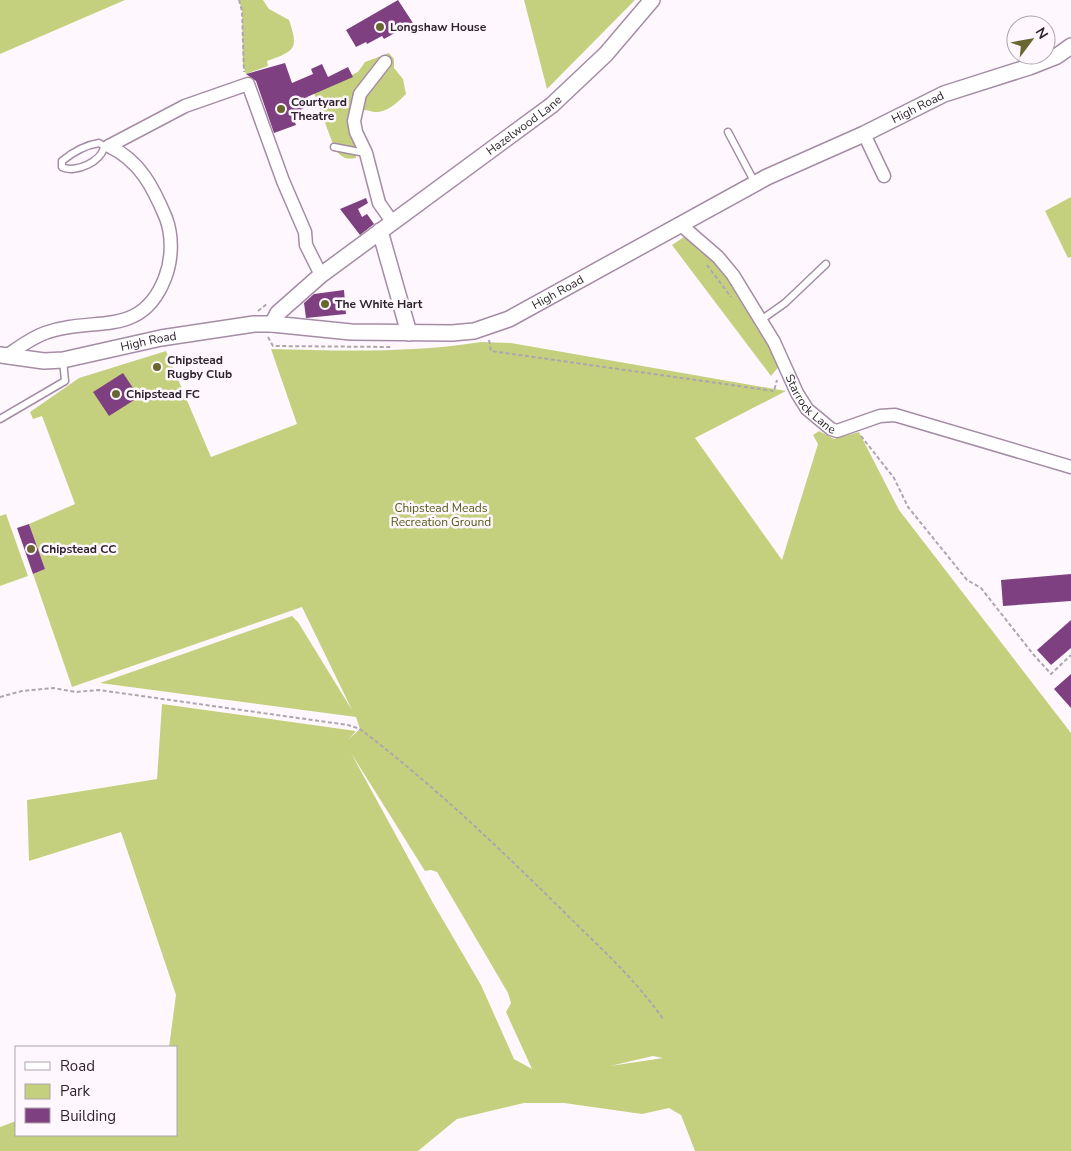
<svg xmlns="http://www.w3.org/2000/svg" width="1071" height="1151" viewBox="0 0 1071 1151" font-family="'Nunito Sans',sans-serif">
<rect width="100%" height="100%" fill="#fef8fe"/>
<g fill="#c5d07f" fill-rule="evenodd">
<path d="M0,0H125L0,54Z"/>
<path d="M239,0H263L269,9L289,20C299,49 295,51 267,61L268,66L246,74L243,66L242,11Z"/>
<path d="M524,0H635L547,89Z"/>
<path d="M389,53L394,59V68L403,79L406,94C399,101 389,111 378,112C371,113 367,108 358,111L360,139L355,148L356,158C345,160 340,157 334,147L314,93L358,72L365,62Z"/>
<path d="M1071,197V257L1068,258L1045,211Z"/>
<path d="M684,237C711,238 770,339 780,365L771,376L672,245Z"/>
<path d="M481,342L511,343L786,391L695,438L782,560L818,444L813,435L819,431L834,439L859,432L899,510L1071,733V1151H695L681,1115L669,1108L642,1114L564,1103H524L457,1119L418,1151H0V1127L16,1121V1135H176V1047H169L176,995L121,832L29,861L27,800L157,779L162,704L356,731L349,739L360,729L356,717L100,683L292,616L298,622L352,710L302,607L72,687L33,574L45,569L29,524L75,504L42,416L33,419L30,412L79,378L166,351L211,457L297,424L271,349C342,351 411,353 481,342ZM351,753L425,871L431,870L437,872L508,993L511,1003L506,1012L532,1069L514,1059L481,985L433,903ZM653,1056L663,1058L610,1066Z"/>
<path d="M6,514L28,576L0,586V516Z"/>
</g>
<g fill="#7f4081">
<path d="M398,0L413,23L384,39L382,36L367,44L366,42L356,47L346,30Z"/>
<path d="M285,63L292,83L313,74L311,69L322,64L328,77L348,67L353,77L307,97L311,104L292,115L296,125L274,133L256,81L246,74Z"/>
<path d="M366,198L368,203L358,209L362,217L367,214L374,224L360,235L340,209Z"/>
<path d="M344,290L346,314L306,318L304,303L314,294Z"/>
<path d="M123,373L139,397L109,416L93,392Z"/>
<path d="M29,524L45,569L33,574L17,528Z"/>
<path d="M1071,574V601L1003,606L1001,580Z"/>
<path d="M1071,620V648L1051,665L1037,650Z"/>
<path d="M1071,674V708L1054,689Z"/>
</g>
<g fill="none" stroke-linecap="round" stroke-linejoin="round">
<defs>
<g id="service">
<path d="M728,132L755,183"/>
<path d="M99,143L104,146C103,161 75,174 62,167V161C73,152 86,145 99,143Z"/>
<path d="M334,147L365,153"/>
<path d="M761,320L785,303L826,264"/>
<path d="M0,419L65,381L63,360"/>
</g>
<g id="minor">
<path d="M385,62L360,94L354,121L356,132L366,153L379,203L393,223"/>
<path d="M864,134L884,176"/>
<path d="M109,146L185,106L248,84L283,181L305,232L306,245L321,275"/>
<path id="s1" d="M681,225L718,257L733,275L774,342L797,393L807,409L831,429L837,431L880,416L895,415L1071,467"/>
<path d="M6,356C18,348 31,338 45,333C93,315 141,340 165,278C172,260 173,237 166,218C153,187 140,161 109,146"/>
</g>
<g id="tertiary">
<path d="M380,231L409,333"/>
<path id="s2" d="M272,324L278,313L321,275L552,105L606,54L652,0"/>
<path id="s3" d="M0,355L44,361L63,360L161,338L254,324H272L351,332L452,333L474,331L509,319L767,177L864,134L944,94L1029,67L1057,56L1071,46"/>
</g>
</defs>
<use href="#service" stroke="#a58ca5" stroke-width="9"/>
<use href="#minor" stroke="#a58ca5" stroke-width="15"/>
<use href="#tertiary" stroke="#a58ca5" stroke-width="18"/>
<g stroke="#aea6ad" stroke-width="2" stroke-dasharray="4 2.5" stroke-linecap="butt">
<path d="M239,0L242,11L244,72"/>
<path d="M707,265L731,297"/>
<path d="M258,311L268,303"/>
<path d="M268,337L273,346L391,347"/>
<path d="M489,340L491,351L774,391L777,380"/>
<path d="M861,436L894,478L908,507L967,580L981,588L1033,654L1051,674L1071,655"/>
<path d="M0,697L22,691L53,688L76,692L99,690L348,725L360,729C431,783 496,845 559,907C595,943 634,977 663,1019"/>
</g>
<use href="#service" stroke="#fff" stroke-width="6"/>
<use href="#minor" stroke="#fff" stroke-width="12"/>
<use href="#tertiary" stroke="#fff" stroke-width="15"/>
</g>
<g fill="#6a6632" stroke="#fef8fe" stroke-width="2">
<circle cx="380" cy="27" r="5"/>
<circle cx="281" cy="109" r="5"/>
<circle cx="325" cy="304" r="5"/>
<circle cx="157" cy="367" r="5"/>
<circle cx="116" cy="394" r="5"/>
<circle cx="31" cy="549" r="5"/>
</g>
<g text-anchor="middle" stroke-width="5" stroke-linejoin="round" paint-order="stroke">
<g font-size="12" font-weight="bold" fill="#30252f" stroke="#fef8fe" text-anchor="start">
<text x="390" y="31">Longshaw House</text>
<text x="291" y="106">Courtyard<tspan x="291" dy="14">Theatre</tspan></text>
<text x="335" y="308">The White Hart</text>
<text x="167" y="364">Chipstead<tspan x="167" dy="14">Rugby Club</tspan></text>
<text x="126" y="398">Chipstead FC</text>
<text x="41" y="553">Chipstead CC</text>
</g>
<g font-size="12" fill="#30252f" stroke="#fef8fe">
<text dy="4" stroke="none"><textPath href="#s3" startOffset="976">High Road</textPath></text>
<text dy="4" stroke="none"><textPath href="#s2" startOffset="322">Hazelwood Lane</textPath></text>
<text dy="4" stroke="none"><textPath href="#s3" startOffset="571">High Road</textPath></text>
<text dy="4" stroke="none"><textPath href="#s3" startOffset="151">High Road</textPath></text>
<text dy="4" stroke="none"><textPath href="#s1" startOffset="224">Starrock Lane</textPath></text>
</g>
<g font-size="12" fill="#545b15" stroke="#fef8fe">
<text x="441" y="512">Chipstead Meads<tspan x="441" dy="14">Recreation Ground</tspan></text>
</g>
</g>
<rect x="15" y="1046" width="162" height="90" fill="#fef8fe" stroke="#aca4ab"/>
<rect x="25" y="1062" width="25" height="8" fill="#ffffff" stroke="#aca4ab"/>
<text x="60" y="1071" font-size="15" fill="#30252f">Road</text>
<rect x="25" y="1084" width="25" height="15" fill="#c5d07f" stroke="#aca4ab"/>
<text x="60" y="1096" font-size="15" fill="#30252f">Park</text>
<rect x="25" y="1108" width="25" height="15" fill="#7f4081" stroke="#aca4ab"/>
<text x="60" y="1121" font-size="15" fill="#30252f">Building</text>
<g transform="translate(1031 40) rotate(58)"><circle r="24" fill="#fef8fe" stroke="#aca4ab"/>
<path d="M0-4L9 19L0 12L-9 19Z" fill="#6a6632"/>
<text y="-8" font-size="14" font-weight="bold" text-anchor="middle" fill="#30252f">N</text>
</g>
</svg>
